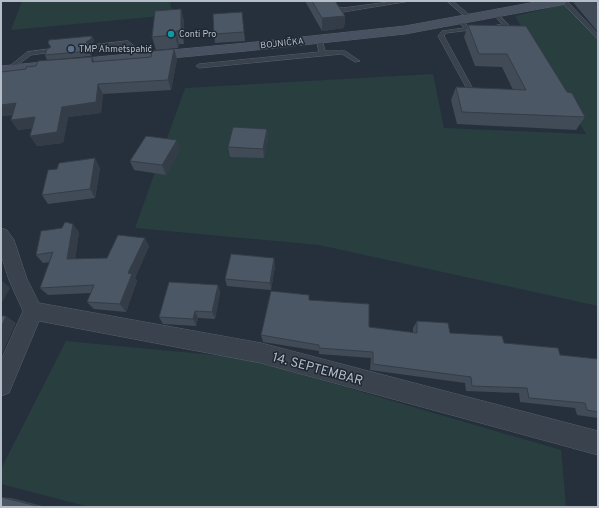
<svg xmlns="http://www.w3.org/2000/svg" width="599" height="508" viewBox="0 0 599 508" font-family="Overpass,sans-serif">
<rect width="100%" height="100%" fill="#25303c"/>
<g fill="#283e3f">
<path d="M22,1H170L172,15L11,30Z"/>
<path d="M570,3L598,39V306L319,245L135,228L185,88L433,74L444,128L586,134L515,16Z"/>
<path d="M66,341L245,358L561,450L566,507H89L1,484V469Z"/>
</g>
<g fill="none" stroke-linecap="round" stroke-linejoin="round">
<defs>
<g id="lane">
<path d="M329,1H335L338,7L343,8L396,1H410L343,12L334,9Z"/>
<path d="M447,1H453L472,17V19H468Z"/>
<path d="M561,1H567L598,34V39Z"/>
<path d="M496,12L508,24V26L493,28V26L502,24L493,14Z"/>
<path d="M460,18L470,28V30L446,33L444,36L473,89L470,91L467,89L438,36L442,31L464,28L457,20Z"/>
<path d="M319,37L322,39L325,51H345L360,61L355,62L342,54L199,68L196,66L199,64L319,52L316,39Z"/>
<path d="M128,41L146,55V57H142L127,45L92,49L89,47L92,45Z"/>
<path d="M50,49L52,50V52L31,55L11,70L6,69L27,52Z"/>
</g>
<path id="street" d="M1,228L7,230L14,240L27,279L39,303L261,343L598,431V455L261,363L39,321L9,393L1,396V360L23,311L9,280L1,255Z"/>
<path id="secondary" d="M541,1H567L565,4L561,5L405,34L246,51L1,74V66L246,43L405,26Z"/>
</defs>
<use href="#lane" stroke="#57606b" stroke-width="1"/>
<use href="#street" stroke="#57606b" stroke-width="1"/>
<use href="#secondary" stroke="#57606b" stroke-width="1"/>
<use href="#lane" fill="#39424d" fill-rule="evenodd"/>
<use href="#street" fill="#39424d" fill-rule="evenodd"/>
<use href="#secondary" fill="#47515f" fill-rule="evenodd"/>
</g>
<g fill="#404b57">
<path d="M305,1H335L345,16L344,28L322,31Z"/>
<path d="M572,1H598V32Z"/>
<path d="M181,9L184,22V44H179L178,48L156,50L152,37Z"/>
<path d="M242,12L245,41L215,43L214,34Z"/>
<path d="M468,25L567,92L585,117L576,130L457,124L451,100L456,87L513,90L502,67L475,66L464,37Z"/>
<path d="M94,40L93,43L90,45L92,50L91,56L47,60L45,55L51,48L48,43Z"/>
<path d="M174,49L177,59L171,90L103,94L101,113L68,117L63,143L37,146L30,136L32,128L18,130L11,120L13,115L1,116V72L95,62L151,57Z"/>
<path d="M267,129L268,138L264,158L230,157L228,147Z"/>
<path d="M180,149L166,175L134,170L130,161Z"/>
<path d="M100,168L95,198L48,204L42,195Z"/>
<path d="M79,232L75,259L107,258L149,246L135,278L137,281L126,312L94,309L87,302L91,293L48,295L40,288L50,262L43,263L36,255Z"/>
<path d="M274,258L275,266L271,290L227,286L225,279Z"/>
<path d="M218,285L220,293L215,319L198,318L196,326L163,324L159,317Z"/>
<path d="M309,300L369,327L413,333V328L417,321L450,333L560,355L598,359V418L577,415L575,408L520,402L519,393L466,391L465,383L370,370L371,358L319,354V351L263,342L261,335Z"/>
<path d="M1,497L11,498L46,507H1Z"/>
</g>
<g fill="#343d47">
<path d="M181,9L184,22V44L181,31Z"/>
<path d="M345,16L344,28L322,31V18Z"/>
<path d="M176,31L179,44L178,48L175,35Z"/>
<path d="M92,36L94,40L93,43L88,47L86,42Z"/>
<path d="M90,46L92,50L91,56L89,51Z"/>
<path d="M174,49L177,59L171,90L168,80Z"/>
<path d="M92,57L97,67L92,62Z"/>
<path d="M98,84L103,94L101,113L68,117L63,143L37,146L30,136L62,107Z"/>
<path d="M16,103L23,113L1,116V105Z"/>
<path d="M35,117L41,127L18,130L11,120Z"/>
<path d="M267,129L268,138L264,158L263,149Z"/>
<path d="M177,140L180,149L166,175L162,165Z"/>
<path d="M95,158L100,168L95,198L90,189Z"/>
<path d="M73,224L79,232L74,267L67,259Z"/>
<path d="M145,238L149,246L135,278L137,281L126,312L120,304L128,273Z"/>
<path d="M274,258L275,266L271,290L270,283Z"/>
<path d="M1,280L10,288L1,304Z"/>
<path d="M218,285L220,293L215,319L212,312Z"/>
<path d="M195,311L198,318L196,326L193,319Z"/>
<path d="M6,316L16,323L1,356V328Z"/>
</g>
<g fill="#4b5765" stroke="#343d47">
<path d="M312,1H335L345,16L322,18Z"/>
<path d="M594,1H598V6Z"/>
<path d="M181,9V31H176L175,35L152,37L155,11Z"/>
<path d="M242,12L244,32L214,34L213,14Z"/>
<path d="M468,25L526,26L567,92L572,93L585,117L462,112L456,87L526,90L507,54H479Z"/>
<path d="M92,36L91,39L86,42L90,46L89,51L45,55L47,49L51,47L48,43L49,40Z"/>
<path d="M174,49L168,80L98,84L96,102L62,107L57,132L30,136L35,117L11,120L16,103L1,105V72L26,69V67L36,66L38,61L92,57V62L151,57L152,51Z"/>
<path d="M233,127L267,129L263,149L228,147Z"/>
<path d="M146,136L177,140L162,165L130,161Z"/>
<path d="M95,158L90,189L42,195L48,170L57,169L59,163Z"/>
<path d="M65,222L73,224L67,259L107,258L118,235L145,238L128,273L132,274L120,304L87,302L94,285L40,288L53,252L36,255L41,231L62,228Z"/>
<path d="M231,254L274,258L270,283L225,279Z"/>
<path d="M169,282L218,285L212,312L195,311L193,319L159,317Z"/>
<path d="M271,291L309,295V300L369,304V327L417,333V321L448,323L450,333L502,336L504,343L558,348L560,355L598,359V412L587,410L585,403L529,398L527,388L472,386L471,377L373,364V352L319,348V345L261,335Z"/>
<path d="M1,316H6L1,328Z"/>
<path d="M1,497L41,507H1Z"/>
</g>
<circle fill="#0f9aa8" stroke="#1e2732" stroke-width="1.5" cx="171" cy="34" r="4"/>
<circle fill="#5c6f8a" stroke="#1e2732" stroke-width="1.5" cx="71" cy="49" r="4"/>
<g text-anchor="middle" stroke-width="3" stroke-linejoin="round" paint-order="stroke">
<g font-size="9" fill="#b5bdc8" stroke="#1e2732" text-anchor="start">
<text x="179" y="37">Conti Pro</text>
<text x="79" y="52">TMP Ahmetspahić</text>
</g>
<g font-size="9" fill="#b5bdc8" stroke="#1e2732">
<text transform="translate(282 43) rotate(-6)" y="3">BOJNIČKA</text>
</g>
<g font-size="13" fill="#b5bdc8" stroke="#1e2732">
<text transform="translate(318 368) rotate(15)" y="5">14. SEPTEMBAR</text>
</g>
</g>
<rect width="599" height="508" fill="none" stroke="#b5bdc8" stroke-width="4"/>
</svg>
